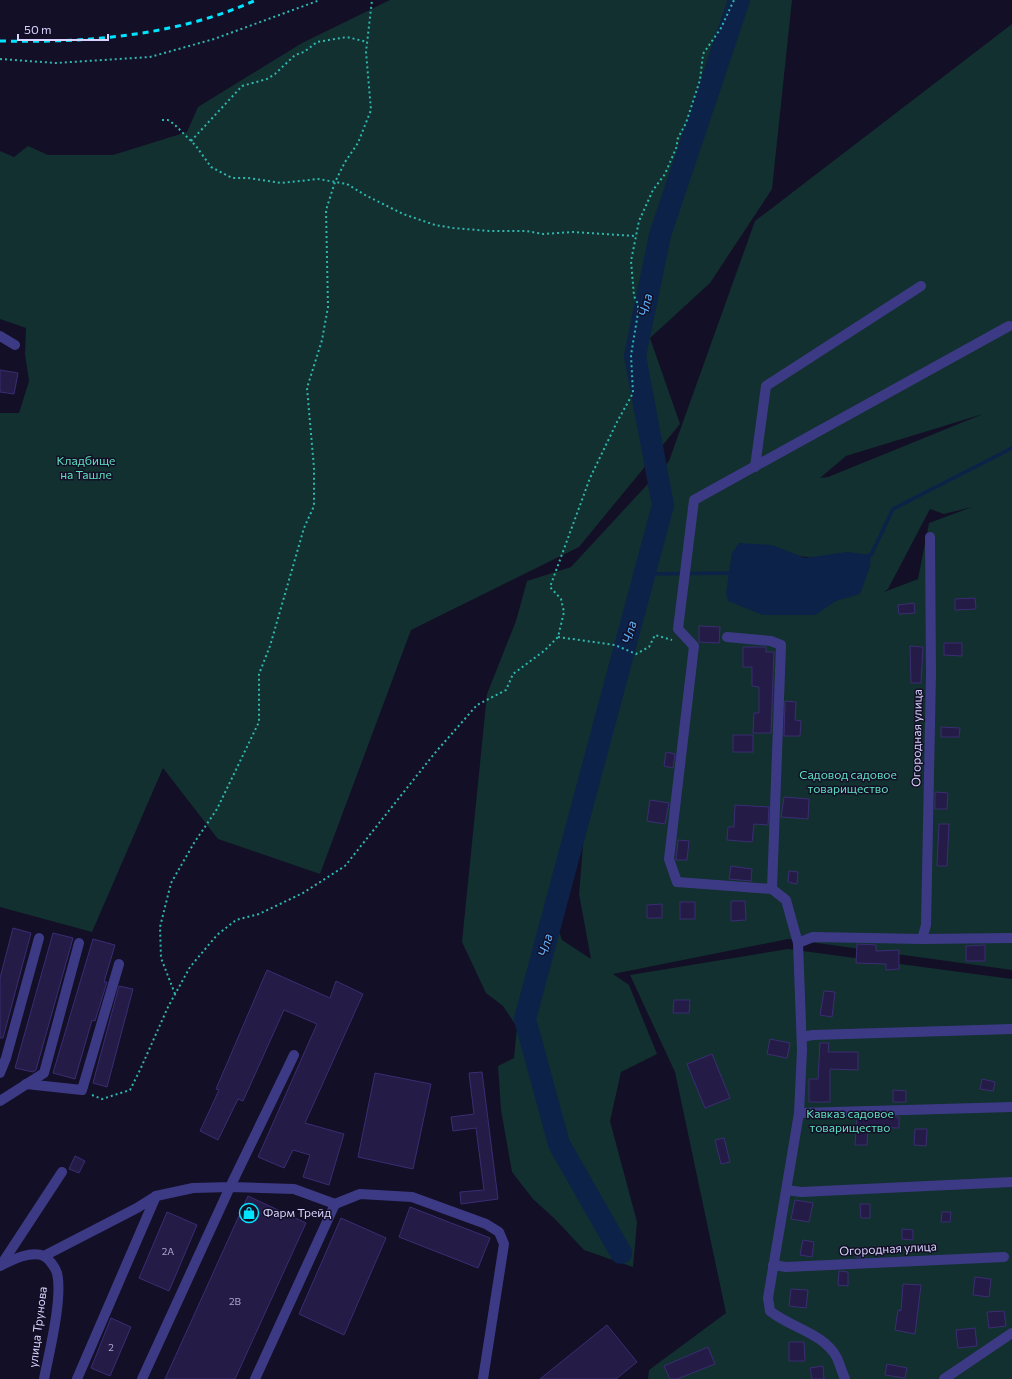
<svg xmlns="http://www.w3.org/2000/svg" width="1012" height="1379" viewBox="0 0 1012 1379" font-family="Commissioner,sans-serif">
<rect width="100%" height="100%" fill="#130f26"/>
<g fill="#12302f" fill-rule="evenodd">
<path d="M390,0H792L772,189L710,283L650,338L680,424L579,547L411,630L320,874L218,839L163,768L92,932L0,907V413H19L29,381L25,354L26,328L0,319V151L14,157L28,146L48,155H113L187,132L198,107L302,43Z"/>
<path d="M1012,24V970L788,939L613,974L629,985L657,1054L621,1072L610,1121L637,1222L633,1267L584,1250L555,1219L533,1199L512,1172L501,1110L498,1066L514,1058L517,1027L503,1006L486,993L462,942L487,694L516,621L527,581L571,567L669,461L755,221ZM983,414L828,477L820,478L846,456ZM972,507L929,523L918,579L884,592L888,589L930,509L944,514ZM799,556L823,559L782,615ZM584,833L579,894L591,959L562,940L554,918L565,907Z"/>
<path d="M788,949L1012,979V1379H648L649,1370L726,1313L675,1072L630,975Z"/>
</g>
<path fill="#0c2248" d="M739,543L772,545L805,558L847,552L871,555L870,567L860,594L836,601L815,615H763L728,601L726,593L732,553Z"/>
<g fill="none" stroke-linecap="round" stroke-linejoin="round">
<g stroke="#0c2248" stroke-width="3.5">
<path d="M867,556L871,555L893,509L1012,448"/>
<path d="M645,574L729,573L731,576"/>
</g>
<path stroke="#0c2248" stroke-width="22" d="M621,1253L559,1144L525,1019L663,505L635,356L660,235L739,0"/>
</g>
<g fill="#241b47" stroke="#3b2d73">
<path d="M0,370L18,373L14,394L0,392Z"/>
<path d="M975,598L976,609L955,610V599Z"/>
<path d="M914,603L915,613L899,614L898,605Z"/>
<path d="M699,626L720,627L719,643L699,642Z"/>
<path d="M944,643H962V656L944,655Z"/>
<path d="M910,646L923,647L921,683H911Z"/>
<path d="M743,647H766V652H774L771,733H753L754,713H759V687L752,686V667H743Z"/>
<path d="M785,701L796,702L795,720L801,721L800,736H784Z"/>
<path d="M941,727L960,728L959,737H941Z"/>
<rect x="733" y="735" width="20" height="17"/>
<path d="M666,752L675,754L673,768L664,766Z"/>
<path d="M935,792L948,793L947,809H935Z"/>
<path d="M784,797L809,799L808,819L781,817Z"/>
<path d="M650,800L669,803L665,824L647,821Z"/>
<path d="M735,805L769,807L768,825L754,824L752,842L727,840L728,827H734Z"/>
<path d="M939,824H949L947,866H937Z"/>
<path d="M678,840L689,841L687,860H676Z"/>
<path d="M731,866L752,869L751,881L729,879Z"/>
<path d="M789,871L798,872L797,884L788,882Z"/>
<path d="M731,901H745L746,920L731,921Z"/>
<rect x="680" y="902" width="15" height="17"/>
<path d="M662,904V918H647V905Z"/>
<path d="M13,928L31,933L3,1038H0V978Z"/>
<path d="M53,933L73,938L36,1070L33,1072L15,1068Z"/>
<path d="M93,939L115,945L104,982H107L95,1021L92,1020L75,1079L53,1073Z"/>
<path d="M857,944L876,945V951L899,950V969L886,970V964L856,963Z"/>
<path d="M985,945V961H966V946Z"/>
<path d="M267,970L330,998L336,981L363,994L305,1123L344,1134L329,1185L303,1177L310,1155L293,1150L284,1168L258,1157L317,1024L284,1010L243,1101L238,1099L218,1140L200,1131L219,1090L216,1089Z"/>
<path d="M119,986L133,989L107,1087L93,1083Z"/>
<path d="M824,991L835,992L832,1017L820,1015Z"/>
<path d="M674,1000H690L689,1013H673Z"/>
<path d="M770,1039L790,1043L787,1058L767,1054Z"/>
<path d="M820,1043H829L828,1052H858V1070L830,1069V1102H809V1079H818Z"/>
<path d="M712,1054L730,1098L705,1108L687,1064Z"/>
<path d="M482,1072L498,1199L461,1204L460,1192L484,1190L476,1128L453,1131L451,1117L474,1114L469,1073Z"/>
<path d="M375,1073L431,1084L413,1169L358,1157Z"/>
<path d="M982,1079L995,1082L993,1091L980,1089Z"/>
<path d="M893,1090L906,1091V1102H893Z"/>
<path d="M899,1117V1128L868,1127L867,1145H855L857,1118Z"/>
<path d="M915,1129H927L926,1146L914,1145Z"/>
<path d="M724,1138L730,1162L721,1164L715,1140Z"/>
<path d="M75,1156L85,1161L79,1173L69,1169Z"/>
<path d="M248,1196L306,1223L235,1379H165Z"/>
<path d="M795,1200L813,1203L809,1222L791,1219Z"/>
<path d="M860,1204H870V1218H861Z"/>
<path d="M410,1207L490,1238L478,1268L399,1237Z"/>
<path d="M167,1212L197,1225L169,1291L139,1278Z"/>
<path d="M942,1212H951L950,1222H941Z"/>
<path d="M341,1218L386,1238L344,1335L299,1314Z"/>
<path d="M902,1229L913,1230V1240L902,1239Z"/>
<path d="M803,1240L814,1242L812,1257L800,1255Z"/>
<path d="M855,1249H865V1257H856Z"/>
<path d="M839,1271L848,1272V1286L838,1285Z"/>
<path d="M975,1277L991,1279L989,1297L973,1295Z"/>
<path d="M903,1284L921,1285L915,1334L895,1330L898,1310L901,1311Z"/>
<path d="M791,1289L808,1290L806,1308L789,1306Z"/>
<path d="M1004,1311L1006,1326L989,1328L987,1312Z"/>
<path d="M111,1318L131,1327L110,1376L91,1368Z"/>
<path d="M607,1325L637,1362L616,1379H540Z"/>
<path d="M975,1328L977,1346L958,1348L956,1330Z"/>
<path d="M789,1342H804L805,1361H789Z"/>
<path d="M708,1347L715,1364L677,1379H670L664,1366Z"/>
<path d="M887,1364L907,1368L905,1378L885,1375Z"/>
<path d="M823,1366L824,1379H812L810,1368Z"/>
</g>
<g fill="none" stroke-linecap="round" stroke-linejoin="round">
<g stroke="#2fb8b0" stroke-width="2" stroke-dasharray="2 3" stroke-linecap="butt">
<path d="M0,59L56,63L150,57L214,39L320,0"/>
<path d="M162,120H168L174,124L196,146L211,167L232,178H248L281,183L318,179L347,184L365,195L403,214L435,225L453,228L489,231H526L543,234L573,232L635,236"/>
<path d="M191,141L242,86L267,79L275,74L295,55L304,52L317,42L347,37L367,42"/>
<path d="M558,637L615,645L636,654L649,647L655,635L672,640"/>
<path d="M175,994L161,958L160,927L171,883L194,843L217,809L259,722V674L270,646L304,528L314,506V468L307,388L322,340L328,307L326,210L335,182L345,162L358,143L371,110L366,52L372,0"/>
<path d="M92,1095L102,1099L130,1090L140,1070L168,1007L190,967L217,935L236,920L259,914L303,893L345,866L434,754L477,705L506,690L513,674L544,651L558,637L564,612L561,599L550,587L590,478L617,422L633,393L631,355L638,313V304L634,296L631,261L639,221L653,190L665,174L677,146V140L686,123L700,80L703,54L721,28L734,0"/>
</g>
<g stroke="#3d3a85" stroke-width="10">
<path d="M0,336L15,345"/>
<path d="M755,467L766,386L921,286"/>
<path d="M727,637L771,641L781,645L772,889"/>
<path d="M922,939L926,925L931,674L930,537"/>
<path d="M798,943L813,937L922,939L1012,938"/>
<path d="M802,1037L813,1035L1012,1029"/>
<path d="M0,1073L6,1058L39,938"/>
<path d="M26,1084L82,1090L119,964"/>
<path d="M0,1101L44,1073L79,943"/>
<path d="M799,1113L1012,1107"/>
<path d="M787,1190L801,1192L1012,1182"/>
<path d="M156,1196L193,1188L230,1187L294,1055"/>
<path d="M44,1256L137,1208L156,1196L77,1379"/>
<path d="M1,1265L62,1172"/>
<path d="M773,1265L786,1267L1004,1257"/>
<path d="M0,1266C12,1260 31,1250 44,1256C49,1259 55,1267 57,1273C63,1298 49,1353 44,1379"/>
<path d="M142,1379L230,1187L294,1189L335,1204L360,1194L412,1197L486,1224L499,1232L504,1244L483,1379"/>
<path d="M255,1379L335,1204"/>
<path d="M845,1379C842,1372 840,1365 837,1358C824,1333 791,1328 770,1311L768,1298L799,1113L802,1050L798,943L786,900L772,889L677,882L669,859L694,646L678,629L694,500L1009,326"/>
<path d="M944,1379L1012,1333"/>
</g>
<path stroke="#00e5ff" stroke-width="3" stroke-dasharray="6 5" stroke-linecap="butt" d="M0,41C86,43 177,36 256,0"/>
</g>
<defs>
<symbol id="shop-ring" viewBox="-11 -11 22 22"><circle r="9.5" fill="#130f26" stroke="#00e5ff" stroke-width="1.5"/><path d="M-5-2.5h2.3a2.7 3.5 0 0 1 5.4 0H5L5.5 6h-11ZM-1.5-2.5h3a1.5 2.3 0 0 0-3 0Z" fill="#00e5ff"/></symbol>
</defs>
<g fill-rule="evenodd">
<use href="#shop-ring" x="238" y="1202" width="22" height="22"/>
</g>
<g text-anchor="middle" stroke-width="3" stroke-linejoin="round" paint-order="stroke">
<g font-size="10" fill="#aca6d1">
<text x="168" y="1255">2А</text>
<text x="235" y="1305">2В</text>
<text x="111" y="1351">2</text>
</g>
<g font-size="12" fill="#5fe0c0" stroke="#130f26">
<text x="86" y="465">Кладбище<tspan x="86" dy="14">на Ташле</tspan></text>
<text x="848" y="779">Садовод садовое<tspan x="848" dy="14">товарищество</tspan></text>
<text x="850" y="1118">Кавказ садовое<tspan x="850" dy="14">товарищество</tspan></text>
</g>
<g font-size="12" fill="#d9d4ff" stroke="#130f26">
<text transform="translate(917 738) rotate(-89)" y="4">Огородная улица</text>
<text transform="translate(888 1249) rotate(-3)" y="4">Огородная улица</text>
<text transform="translate(38 1327) rotate(-83)" y="4">улица Трунова</text>
</g>
<g font-size="12" fill="#d9d4ff" stroke="#130f26" text-anchor="start">
<text x="263" y="1217">Фарм Трейд</text>
</g>
<g font-size="13" font-style="italic" fill="#62b6ff" stroke="#130f26">
<text transform="translate(645 305) rotate(-78)" y="5">Чла</text>
<text transform="translate(629 632) rotate(-75)" y="5">Чла</text>
<text transform="translate(545 945) rotate(-75)" y="5">Чла</text>
</g>
</g>
<path d="M18 34v6h90v-6" fill="none" stroke="#d9d4ff" stroke-width="2"/>
<text x="24" y="34" font-size="12" fill="#d9d4ff" stroke="#130f26" stroke-width="3" paint-order="stroke">50 m</text>
</svg>
